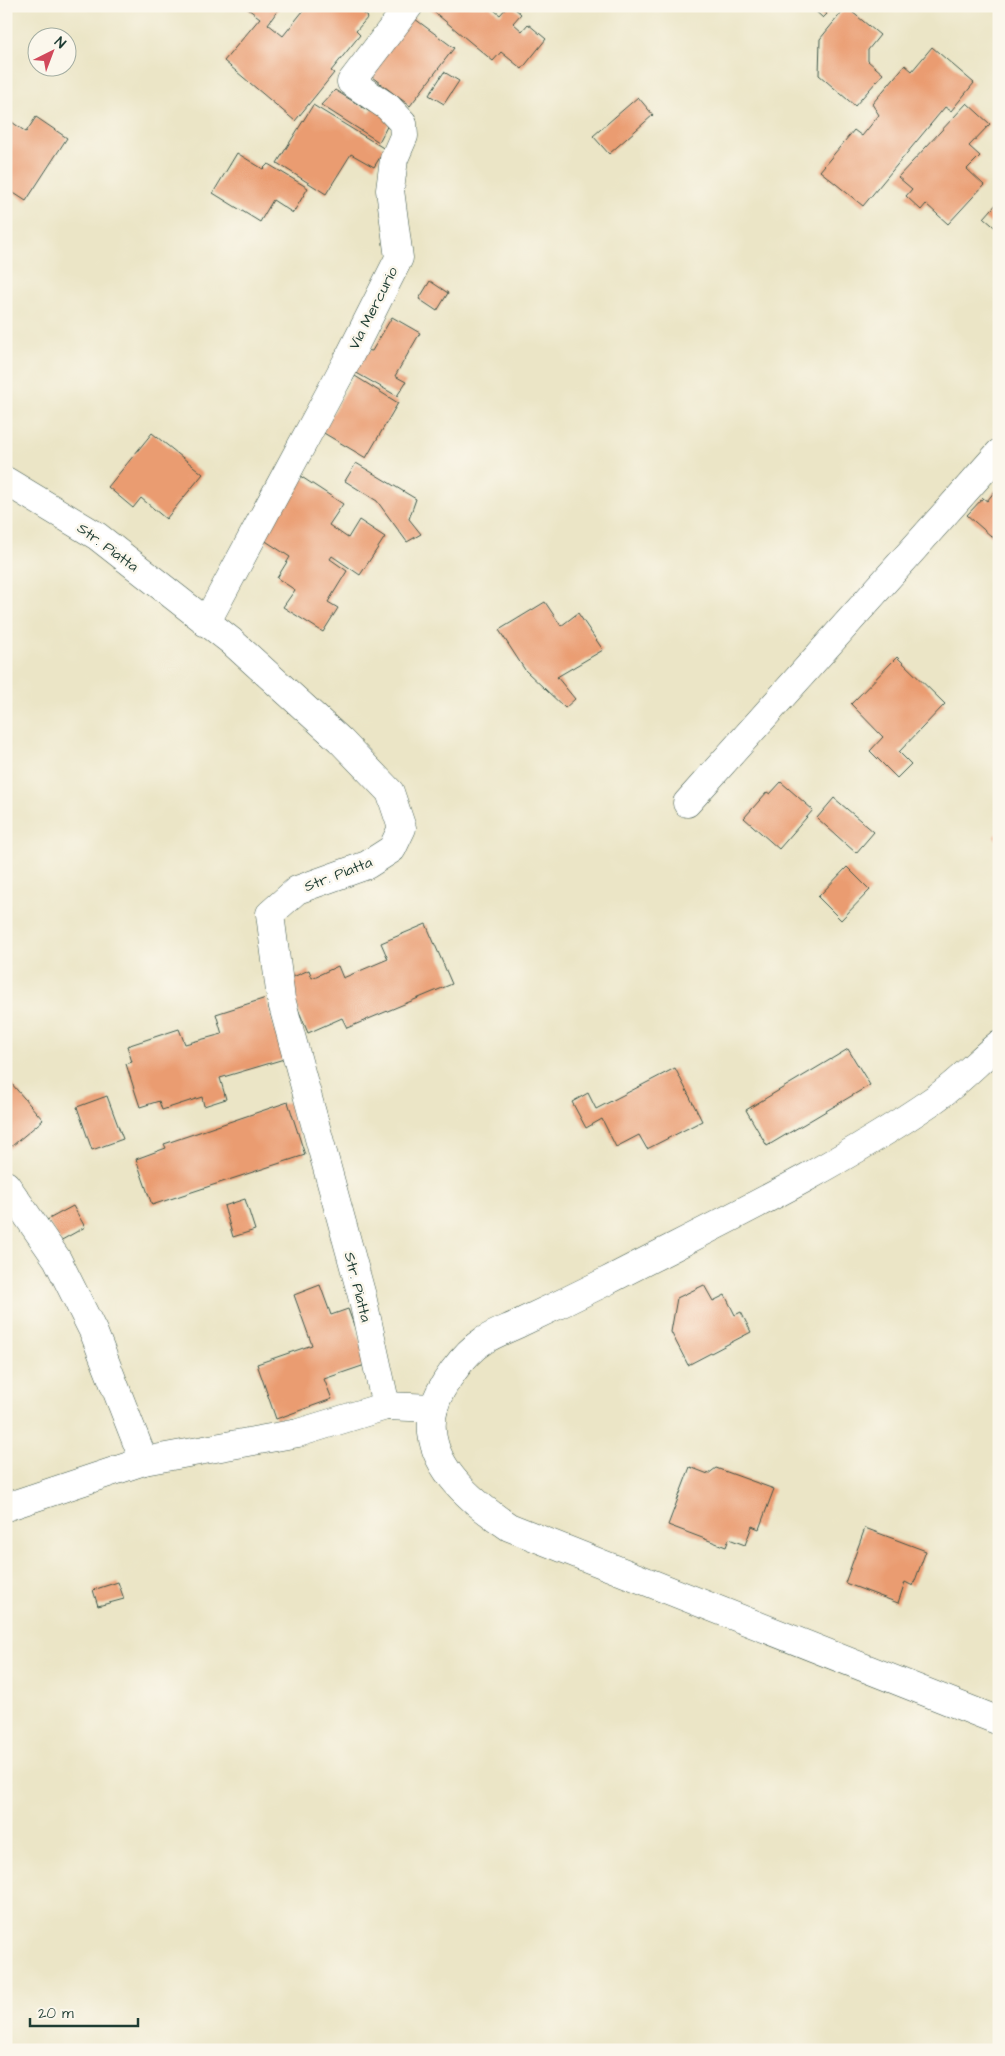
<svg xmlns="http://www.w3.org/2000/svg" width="1005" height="2056" viewBox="0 0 1005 2056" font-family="'Architects Daughter',sans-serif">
<rect width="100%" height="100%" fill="#fbf7ec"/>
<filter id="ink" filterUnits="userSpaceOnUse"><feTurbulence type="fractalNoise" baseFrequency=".02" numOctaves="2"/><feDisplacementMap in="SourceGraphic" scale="10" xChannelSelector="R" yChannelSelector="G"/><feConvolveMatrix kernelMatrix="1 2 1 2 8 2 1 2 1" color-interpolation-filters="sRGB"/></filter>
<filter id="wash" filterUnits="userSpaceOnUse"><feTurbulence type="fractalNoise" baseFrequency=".0096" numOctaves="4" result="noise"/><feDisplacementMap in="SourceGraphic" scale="20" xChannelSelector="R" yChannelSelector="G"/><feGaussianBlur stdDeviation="1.12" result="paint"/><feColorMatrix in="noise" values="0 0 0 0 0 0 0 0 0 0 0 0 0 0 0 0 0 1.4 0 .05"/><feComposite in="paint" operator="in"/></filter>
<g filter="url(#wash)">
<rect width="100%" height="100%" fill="#ebe5c6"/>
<g id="blocks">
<g fill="#ea9c71">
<path d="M244,6H281L268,24L283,36L307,6H354L368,17L356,31L360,35L331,71L334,73L295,121L224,61L260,18Z"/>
<path d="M427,6H489L500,15L508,6H512L521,14L513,23L522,31L528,24L546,39L522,69L501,52L493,61Z"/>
<path d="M810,6H819L827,14L823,18Z"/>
<path d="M846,7L880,35L868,50V61L883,74L855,106L819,75L820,39Z"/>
<path d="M411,16L454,48L410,106L368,74Z"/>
<path d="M932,47L974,83L951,111L945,107L863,206L820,171L854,130L862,136L879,115L872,104L905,65L912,71Z"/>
<path d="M444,72L459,81L444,104L429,95Z"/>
<path d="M335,90L370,112L376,103L393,115L379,142L321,105Z"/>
<path d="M638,97L653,115L609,154L593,136Z"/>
<path d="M967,103L990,124L969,146L980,156L967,169L984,185L948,224L926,204L921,210L906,196L912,189L898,177Z"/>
<path d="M313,105L385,149L374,167L351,154L326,194L277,163Z"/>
<path d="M36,117L67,138L26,201L6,188V124L9,120L26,132Z"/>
<path d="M237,153L263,169L268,164L308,188L293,213L273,200L260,222L213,193Z"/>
<path d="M999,201V231L984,218Z"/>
<path d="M430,281L448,293L437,311L419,299Z"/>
<path d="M392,317L420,333L395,376L406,382L397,396L353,371L365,350L372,351Z"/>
<path d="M355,376L398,403L366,458L322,432Z"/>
<path d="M152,433L203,474L166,519L141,498L133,508L108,487Z"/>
<path d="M356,463L416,499L409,519L421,534L407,542L377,501L345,481Z"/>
<path d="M294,472L343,504L329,525L348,538L359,520L385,537L360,575L332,556L330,559L347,571L328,602L338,608L323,632L283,607L295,590L277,578L290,557L258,536Z"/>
<path d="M999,486V543L967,515L983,498L987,501Z"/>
<path d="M545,602L561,626L578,613L603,650L557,677L575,699L565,708L525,670L499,630Z"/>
<path d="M897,657L945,704L899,752L911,764L897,778L870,751L883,737L851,704Z"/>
<path d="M781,782L813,810L779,849L744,818L767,792L770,794Z"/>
<path d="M834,798L874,832L856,853L817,818Z"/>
<path d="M999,832V843L994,836Z"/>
<path d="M847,867L870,890L841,920L818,897Z"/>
<path d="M426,924L452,984L347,1028L342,1018L308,1033L286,980L309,970L312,978L338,966L343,978L388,959L381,943Z"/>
<path d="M266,998L284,1059L220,1078L226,1099L204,1106L202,1097L162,1110L159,1101L140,1107L126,1064L132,1062L127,1046L179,1029L185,1044L222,1034L216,1014Z"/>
<path d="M848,1049L870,1085L767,1146L746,1110Z"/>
<path d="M675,1068L702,1121L647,1149L639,1135L616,1147L602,1119L586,1128L572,1102L588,1093L596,1109Z"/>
<path d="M11,1083L43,1120L6,1151V1087Z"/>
<path d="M107,1096L123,1139L92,1150L77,1107Z"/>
<path d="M288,1102L305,1155L152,1205L136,1159L166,1148L164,1144Z"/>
<path d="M245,1199L255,1230L233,1237L224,1206Z"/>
<path d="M73,1206L85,1227L60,1241L47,1220Z"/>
<path d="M320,1285L331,1315L348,1309L368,1364L324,1379L332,1399L276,1419L257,1364L312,1345L294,1295Z"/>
<path d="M704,1285L713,1301L725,1295L735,1315L741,1312L751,1332L688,1365L671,1332L677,1298Z"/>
<path d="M690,1467L708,1474L716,1468L774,1489L759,1529L752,1526L745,1545L729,1539L726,1547L668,1525Z"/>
<path d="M865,1528L926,1551L913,1586L905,1582L898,1603L845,1583Z"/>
<path d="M118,1582L124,1599L98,1606L93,1590Z"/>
</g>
</g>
</g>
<g filter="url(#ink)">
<use href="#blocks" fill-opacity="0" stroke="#3e564a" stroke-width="1"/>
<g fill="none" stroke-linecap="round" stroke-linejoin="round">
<defs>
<g id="minor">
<path d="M6,481L97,536L231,641L340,740L390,792L402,828L392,849L367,865L297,890L270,914L281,999L362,1296L386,1406"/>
<path d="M206,623L347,361L399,258L390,190L394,159L404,136L403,123L388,107L351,82L409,6"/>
<path d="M687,803L999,453"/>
<path d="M6,1185L57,1259L94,1333L144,1461"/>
<path d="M6,1507L144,1461L298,1433L386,1406L434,1408"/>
</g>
<path id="secondary" d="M999,1044C977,1062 956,1085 932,1101C830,1171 717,1224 607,1281C579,1295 552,1308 524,1321C511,1328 495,1333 483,1341C464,1353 439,1387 434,1408C420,1461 472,1502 509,1527L999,1721"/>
</defs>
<use href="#minor" stroke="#3e564a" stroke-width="29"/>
<use href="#secondary" stroke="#3e564a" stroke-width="29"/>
<use href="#minor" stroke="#fff" stroke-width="28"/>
<use href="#secondary" stroke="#fff" stroke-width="28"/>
</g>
</g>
<g text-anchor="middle" stroke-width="5" stroke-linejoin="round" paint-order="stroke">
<g font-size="15" fill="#1f3d34" stroke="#fbf7ec">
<text transform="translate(373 308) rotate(-63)" y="5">Via Mercurio</text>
<text transform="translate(108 547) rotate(36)" y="5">Str. Piatta</text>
<text transform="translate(338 874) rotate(-21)" y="5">Str. Piatta</text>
<text transform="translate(358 1287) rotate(76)" y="5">Str. Piatta</text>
</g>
</g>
<rect width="1005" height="2056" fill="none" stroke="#fbf7ec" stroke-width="25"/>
<g transform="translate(52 52) rotate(42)"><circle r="24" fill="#fbf7ec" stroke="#a3ada2"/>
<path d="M0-4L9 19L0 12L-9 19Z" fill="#d1495b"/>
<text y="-8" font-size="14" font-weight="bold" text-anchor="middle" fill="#1f3d34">N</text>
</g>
<path d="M30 2018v8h108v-8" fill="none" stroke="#1f3d34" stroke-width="2.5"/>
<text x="38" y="2018" font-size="15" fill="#1f3d34" stroke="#fbf7ec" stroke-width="4" paint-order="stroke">20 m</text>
</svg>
